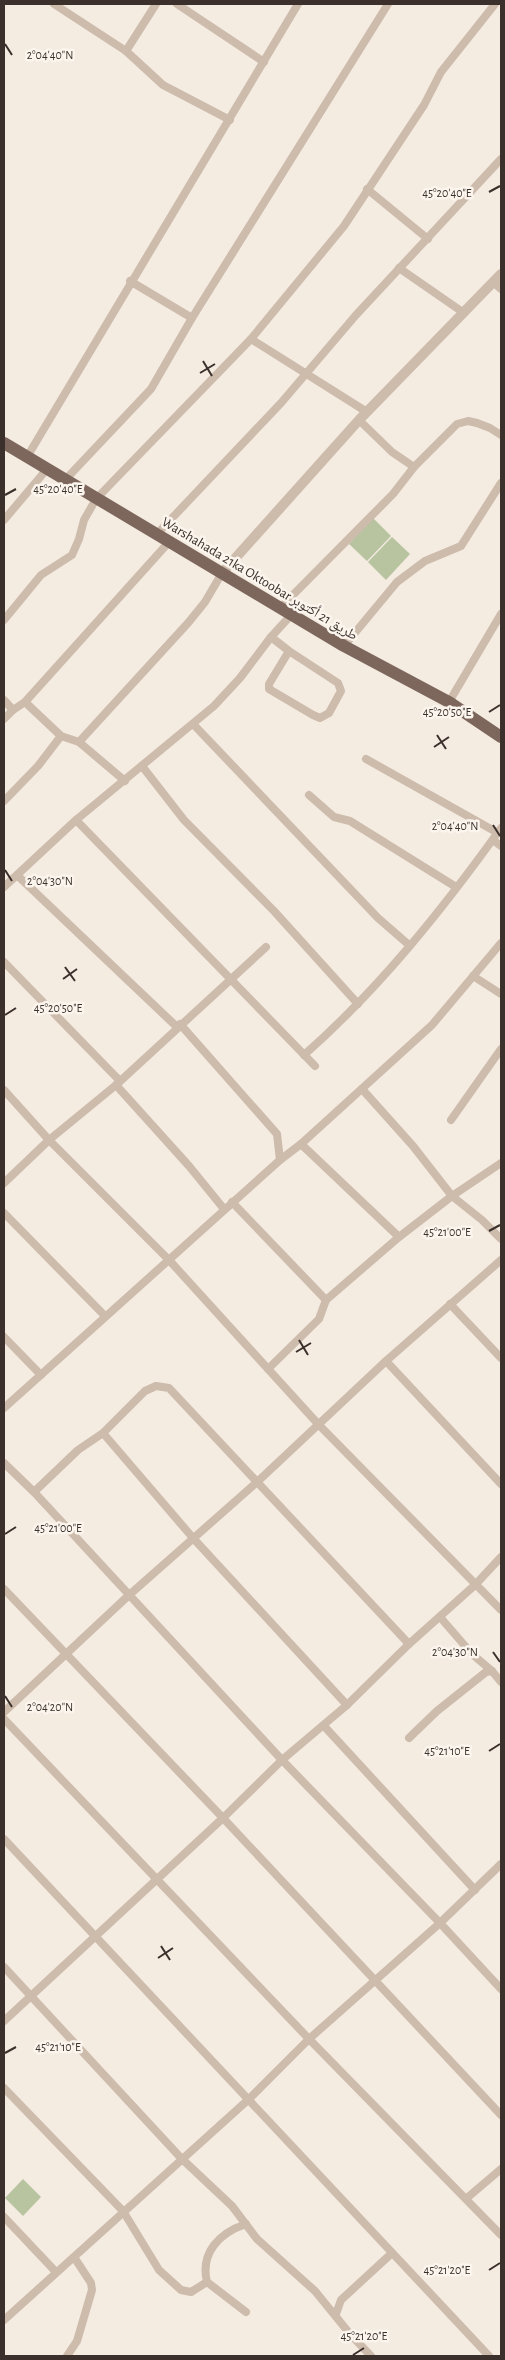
<svg xmlns="http://www.w3.org/2000/svg" width="505" height="2360" viewBox="0 0 505 2360" font-family="'Alegreya Sans','Noto Naskh Arabic',sans-serif">
<rect width="100%" height="100%" fill="#f4ebe1"/>
<g fill="#b8c4a0">
<path d="M373,518L391,536L367,561L349,544Z"/>
<path d="M392,537L410,554L386,580L368,562Z"/>
<path d="M23,2179L41,2197L23,2216L5,2198Z"/>
</g>
<g fill="none" stroke-linecap="round" stroke-linejoin="round">
<g stroke="#cdbbac" stroke-width="8">
<path d="M54,4L126,51L163,85L230,120"/>
<path d="M177,4L264,62"/>
<path d="M126,51L156,4"/>
<path d="M367,189L428,239"/>
<path d="M399,268L464,313"/>
<path d="M130,281L192,318"/>
<path d="M493,282L501,289"/>
<path d="M251,339L367,412"/>
<path d="M359,420L392,452L414,467"/>
<path d="M27,457L298,4"/>
<path d="M65,480L151,389L192,318L388,4"/>
<path d="M4,520L47,469"/>
<path d="M157,534L281,403L356,315L501,159"/>
<path d="M281,607L393,494L414,467L457,424L468,421L477,423L490,428L501,435"/>
<path d="M4,620L41,575L72,555L79,539L84,520L96,499L251,339L344,226L424,105L441,72L495,4"/>
<path d="M271,637L289,651L338,683L341,691L329,713L320,718L313,715L269,689V684L289,651"/>
<path d="M344,646L397,582L425,561L461,546L501,483"/>
<path d="M4,700L13,710"/>
<path d="M25,702L61,736L79,742L125,781"/>
<path d="M449,702L501,614"/>
<path d="M4,719L13,710L25,702L169,542"/>
<path d="M194,725L378,918L409,945"/>
<path d="M79,742L188,623L205,602L222,573"/>
<path d="M366,759L498,833"/>
<path d="M142,766L184,820L274,911L358,1004"/>
<path d="M309,795L334,817L350,821L456,887"/>
<path d="M4,801L38,766L61,736"/>
<path d="M76,820L315,1066"/>
<path d="M493,840L501,846"/>
<path d="M17,875L177,1027"/>
<path d="M4,887L76,820L214,706L240,678L271,637L292,614"/>
<path d="M4,962L120,1081"/>
<path d="M473,976L501,994"/>
<path d="M180,1024L277,1134L280,1160"/>
<path d="M304,1055C379,989 443,909 501,828"/>
<path d="M116,1085L189,1166L224,1209"/>
<path d="M362,1089L413,1146L452,1196L482,1220L501,1239"/>
<path d="M4,1090L49,1140L169,1260L319,1425L501,1610"/>
<path d="M451,1120L501,1049"/>
<path d="M301,1144L399,1237"/>
<path d="M4,1183L49,1140L116,1085L266,947"/>
<path d="M232,1202L326,1300"/>
<path d="M4,1213L105,1316"/>
<path d="M450,1304L501,1358"/>
<path d="M4,1337L41,1375"/>
<path d="M386,1361L501,1484"/>
<path d="M268,1369L319,1319L326,1300L399,1237L452,1196L501,1163"/>
<path d="M4,1408L280,1160L301,1144L432,1025L501,943"/>
<path d="M103,1433L193,1538L347,1705"/>
<path d="M4,1463L34,1492L282,1760L440,1923L501,1989"/>
<path d="M34,1492L78,1450L103,1433L145,1391L156,1386L169,1388L409,1644"/>
<path d="M4,1589L223,1818L501,2115"/>
<path d="M440,1617L472,1654L492,1671L501,1682"/>
<path d="M4,1712L128,1596L256,1483L386,1361L501,1260"/>
<path d="M4,1719L309,2039L501,2235"/>
<path d="M324,1726L475,1890"/>
<path d="M409,1738L437,1711L486,1672L492,1671"/>
<path d="M4,1839L489,2356"/>
<path d="M4,1967L181,2158L232,2206L257,2239L315,2291L350,2334L371,2356"/>
<path d="M4,2021L223,1818L282,1760L347,1705L409,1644L475,1585L501,1557"/>
<path d="M4,2088L123,2211L159,2270L181,2290L191,2292L207,2282"/>
<path d="M467,2198L501,2169"/>
<path d="M4,2217L56,2272"/>
<path d="M246,2224C219,2233 200,2253 207,2282L246,2312"/>
<path d="M336,2314L341,2300L392,2253"/>
<path d="M4,2320L249,2099L309,2039L440,1923L501,1864"/>
<path d="M67,2356L77,2341L92,2290L91,2283L74,2257"/>
</g>
<path stroke="#cdbbac" stroke-width="10" d="M222,573L359,420L501,274"/>
<path stroke="#7d675c" stroke-width="12" d="M4,443L344,646L449,702L501,737"/>
</g>
<path fill="none" stroke="#3b302b" stroke-width="2" d="M5,44L12,55M489,192L500,186M203,361L212,376M200,373L215,364M5,495L16,489M489,712L500,705M437,735L446,749M434,747L449,737M493,825L500,836M5,870L12,881M65,967L75,981M63,979L77,969M5,1015L16,1008M489,1231L500,1225M299,1340L308,1355M296,1352L311,1343M5,1534L16,1527M493,1652L500,1662M5,1696L12,1707M489,1751L500,1744M161,1946L170,1960M158,1958L173,1948M5,2053L16,2047M489,2270L500,2263M353,2355L364,2348"/>
<g text-anchor="middle" stroke-width="5" stroke-linejoin="round" paint-order="stroke">
<g font-size="14" fill="#3b302b" stroke="#fbf5ee">
<text transform="translate(260 578) rotate(31)" y="5">Warshahada 21ka Oktoobar طريق 21 أكتوبر</text>
</g>
</g>
<g font-size="12" text-anchor="middle" fill="#3b302b" stroke="#fbf5ee" stroke-width="5" stroke-linejoin="round" paint-order="stroke">
<text x="50" y="59">2°04'40"N</text>
<text x="447" y="197">45°20'40"E</text>
<text x="58" y="493">45°20'40"E</text>
<text x="447" y="716">45°20'50"E</text>
<text x="455" y="830">2°04'40"N</text>
<text x="50" y="885">2°04'30"N</text>
<text x="58" y="1012">45°20'50"E</text>
<text x="447" y="1236">45°21'00"E</text>
<text x="58" y="1532">45°21'00"E</text>
<text x="455" y="1656">2°04'30"N</text>
<text x="50" y="1711">2°04'20"N</text>
<text x="447" y="1755">45°21'10"E</text>
<text x="58" y="2051">45°21'10"E</text>
<text x="447" y="2274">45°21'20"E</text>
<text x="364" y="2340">45°21'20"E</text>
</g>
<rect width="505" height="2360" fill="none" stroke="#3b302b" stroke-width="10"/>
</svg>
